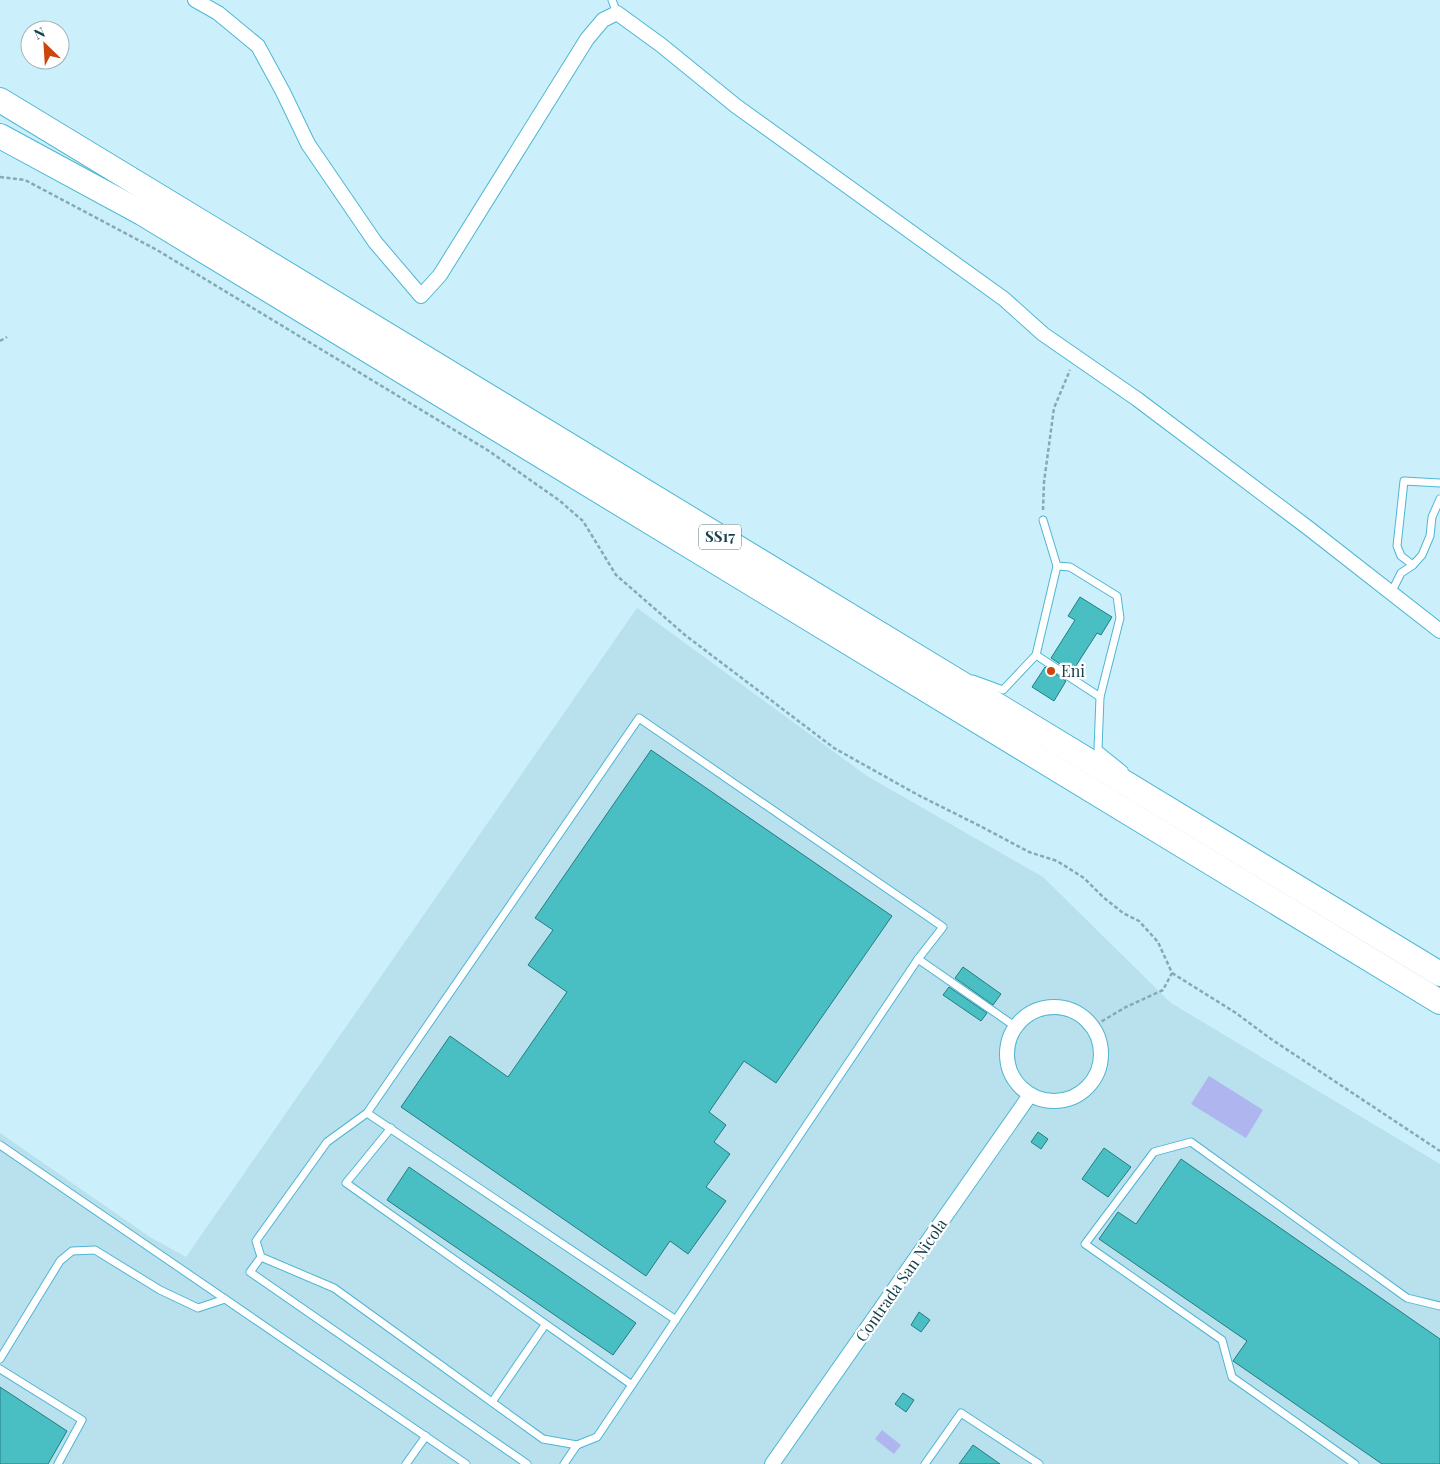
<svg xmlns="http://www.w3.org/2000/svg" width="1440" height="1464" viewBox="0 0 1440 1464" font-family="'Playfair Display',serif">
<rect width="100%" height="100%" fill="#cbf0fc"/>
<path fill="#b8e0ed" d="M637,608L867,776L1043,877L1171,1003L1440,1164V1464H0V1133L150,1237L186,1257Z"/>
<g fill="#aeb5ef">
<path d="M1209,1076L1263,1110L1246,1138L1191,1104Z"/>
<path d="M882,1430L901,1445L894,1454L875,1439Z"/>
</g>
<g fill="#4abfc3" stroke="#217e81">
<path d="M1080,597L1112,617L1101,635L1097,633L1072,672L1051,658L1075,620L1068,616Z"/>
<path d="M1045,667L1066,681L1054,701L1032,687Z"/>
<path d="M651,750L892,916L776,1083L744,1061L709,1112L726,1125L714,1142L730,1154L706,1187L726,1201L688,1254L670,1241L646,1276L401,1107L450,1036L508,1077L567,992L528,965L553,930L535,918Z"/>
<path d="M963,967L1001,994L993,1005L955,978Z"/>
<path d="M949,987L987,1013L981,1021L943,995Z"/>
<path d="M1038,1132L1048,1139L1041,1149L1031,1142Z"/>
<path d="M1104,1148L1131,1167L1108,1197L1082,1179Z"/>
<path d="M1181,1159L1440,1339V1464H1382L1233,1361L1247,1341L1099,1239L1118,1212L1136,1224Z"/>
<path d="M409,1167L636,1323L613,1355L387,1200Z"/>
<path d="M919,1312L930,1320L921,1332L911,1325Z"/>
<path d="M0,1387L67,1431L48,1464H0Z"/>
<path d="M903,1393L914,1400L906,1412L895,1404Z"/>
<path d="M973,1445L1000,1464H959Z"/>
</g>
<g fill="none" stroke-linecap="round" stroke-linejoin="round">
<defs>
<g id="service">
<path d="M612,0L617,13"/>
<path d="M1043,520L1057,566"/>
<path d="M1413,565L1401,556L1397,546L1404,481L1440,483"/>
<path d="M1391,593L1401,573L1413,565L1422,555L1430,536L1432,517L1440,499"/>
<path d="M1036,655L1057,566L1070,567L1117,596L1120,618L1100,697"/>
<path d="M973,679L1003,690L1036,655L1100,697L1098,749L1124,770"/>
<path d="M918,959L1016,1027"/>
<path d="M367,1113L327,1142L256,1241L261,1257L334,1288L543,1439L577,1445L597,1437L918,959L943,927L639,718L367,1113L676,1320"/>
<path d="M391,1128L346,1183L632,1385"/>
<path d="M0,1145L466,1464"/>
<path d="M261,1257L250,1272L527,1464"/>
<path d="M0,1359L60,1261L72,1251L95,1250L160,1290L198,1308L225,1299"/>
<path d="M0,1369L82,1420L58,1464"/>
<path d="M492,1402L545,1325"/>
<path d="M406,1464L426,1436"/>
<path d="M564,1464L577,1445"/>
<path d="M925,1464L961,1413L1039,1464"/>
<path d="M1355,1464L1232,1377L1222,1340L1085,1244L1154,1152L1191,1142L1407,1298L1440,1306"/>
</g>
<g id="minor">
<path d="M195,0L218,13L258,46L283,92L308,144L375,242L421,296L440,275L587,39L603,20L617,13L661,45L736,106L1004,299L1043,334L1137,399L1307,527L1440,631"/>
<circle cx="1054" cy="1054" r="47"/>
<path d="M772,1464L1030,1095"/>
</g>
<g id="trunk">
<path d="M0,100L1440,974"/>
<path d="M0,136L142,213L1440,1002"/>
</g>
</defs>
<use href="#service" stroke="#4eb6d3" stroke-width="9"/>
<use href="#minor" stroke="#4eb6d3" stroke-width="16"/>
<use href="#trunk" stroke="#4eb6d3" stroke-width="26"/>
<g stroke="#83aab6" stroke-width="2.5" stroke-dasharray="4 2.5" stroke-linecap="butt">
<path d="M0,177L25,180L157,250L489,451L560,501L583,521L616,575L685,635L834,748L918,795L982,827L1029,852L1057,861L1084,878L1103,897L1123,913L1139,921L1158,942L1172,973L1163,990L1126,1007L1092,1027"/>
<path d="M0,341L7,337"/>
<path d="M1043,510L1044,482L1054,408L1070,370"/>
<path d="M1172,973L1236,1013L1271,1039L1440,1151"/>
</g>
<use href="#service" stroke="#fff" stroke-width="7"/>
<use href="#minor" stroke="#fff" stroke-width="14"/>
<use href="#trunk" stroke="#fff" stroke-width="24"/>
</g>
<circle fill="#cc460c" stroke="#fff" stroke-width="2" cx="1051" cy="671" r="5"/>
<g text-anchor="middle" stroke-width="4.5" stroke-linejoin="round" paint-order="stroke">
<rect fill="#fff" stroke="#5b7a82" stroke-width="1" x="699" y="524.5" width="42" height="25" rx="4"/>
<g font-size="15" font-weight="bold" fill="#15414d">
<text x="720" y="542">SS17</text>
</g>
<g font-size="16" fill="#15414d" stroke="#fff" text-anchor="start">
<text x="1061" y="677">Eni</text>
</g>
<g font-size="16" fill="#15414d" stroke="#fff">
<text transform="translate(901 1280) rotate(-55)" y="6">Contrada San Nicola</text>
</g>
</g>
<g transform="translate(45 45) rotate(335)"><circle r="24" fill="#ffffff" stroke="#a1b3b8"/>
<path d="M0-4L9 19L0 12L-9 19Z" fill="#cc460c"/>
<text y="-8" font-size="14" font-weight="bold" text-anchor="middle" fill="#15414d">N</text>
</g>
</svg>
